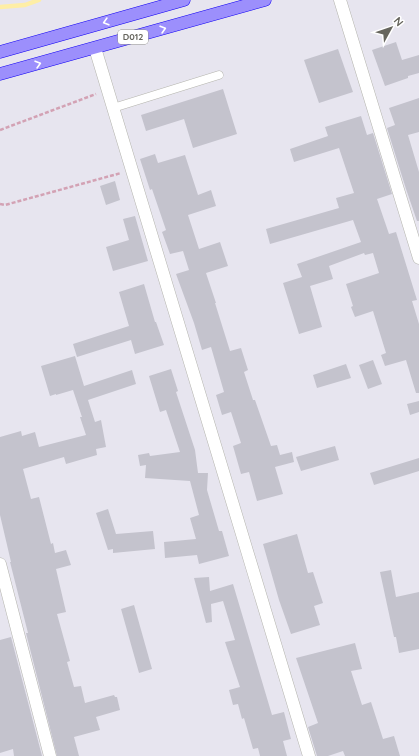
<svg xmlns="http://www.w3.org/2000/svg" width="419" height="756" viewBox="0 0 419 756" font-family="Quicksand,sans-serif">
<rect width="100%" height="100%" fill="#e7e5ef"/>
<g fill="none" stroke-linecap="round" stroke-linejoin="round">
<path stroke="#feeea6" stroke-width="4.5" d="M0,7L25,5L39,0"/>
</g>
<g fill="#c4c3cd">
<path d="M396,42L402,60L419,55V73L408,76V78L385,86L372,50Z"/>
<path d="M338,49L353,92L319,103L304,60Z"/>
<path d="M223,89L237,134L193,148L184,119L146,131L141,115Z"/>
<path d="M419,98V132L408,135L419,172V221H417L406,189L387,128L395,125L389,108Z"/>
<path d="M361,116L367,135L373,133L392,194L377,199L389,234L396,232L417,300L412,301L419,324V393H416L406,360L385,366L381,355L386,353L373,311L355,317L351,307L353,306L346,284L379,273L373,253L365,255L364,253L329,266L333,279L310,286L322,327L299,334L283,283L302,277L297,264L361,242L353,220L270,244L266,229L339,208L336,198L354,193L339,148L294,162L290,149L328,136L325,127Z"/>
<path d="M155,154L158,163L185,155L198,195L211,190L216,206L188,215L199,249L220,242L228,266L206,273L216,303H215L230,351L241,348L248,370L244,372L253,400H255L271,446L277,445L280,455L292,452L294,462L275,467L283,494L257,501L249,472L241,474L233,446L241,443L231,412L222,415L216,395L224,392L211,347L202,350L194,323L176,274L189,270L183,251L170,254L162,232L166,230L152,189L150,190L140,159Z"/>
<path d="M115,181L120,200L106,205L100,186Z"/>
<path d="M135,216L148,261L113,271L106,247L129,240L123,219Z"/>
<path d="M144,284L155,322H156L164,345L135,354L131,340L77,357L73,344L129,326L119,292Z"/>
<path d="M75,356L84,386L132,370L136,384L88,400L95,422L101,420L106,447L96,449L97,455L66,464L64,457L23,469L31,499L39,497L51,544L53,543L55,553L66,550L71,565L56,569L66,612L57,614L70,661L67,662L74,687L81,686L85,703L114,695L115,697H117L120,710L96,717L100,730L74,737L79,756H57L26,633H28L10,562H11L0,515V437L21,431L22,436L35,432L39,447L86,435L80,417H82L73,390L56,395V394L50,396L41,366Z"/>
<path d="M373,360L382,384L368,389L359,365Z"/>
<path d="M346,364L351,378L317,388L313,375Z"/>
<path d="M171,369L178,391L176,392L195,450L198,473H208L207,490L219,531H222L229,556L199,564L197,555L165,558L164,542L196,539L190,518L199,515L190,481L145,478L146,465L140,466L138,455L149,453L150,456L180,452L166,410L160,412L149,376Z"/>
<path d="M419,401V412L410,415L407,404Z"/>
<path d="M335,446L339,460L301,471L296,457Z"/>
<path d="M419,458V471L374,485L370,473Z"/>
<path d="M108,509L116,534L153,531L155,549L113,553V549L108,550L96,513Z"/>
<path d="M297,534L308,573L313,572L323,603L314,606L320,625L291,634L279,600L263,544Z"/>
<path d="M391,570L396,597L419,592V649L399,653L396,637H394L380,572Z"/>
<path d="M209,577L210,591L233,584L272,715L284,712L291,739L283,741L287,756H260L258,748L253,749L244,718L242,719L238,704L233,705L229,690L240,687L225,642L235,640L223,601L211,604L212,622L206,623L194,578Z"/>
<path d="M134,605L152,669L139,673L121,609Z"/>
<path d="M11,637L42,756H14L13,749L0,753V640Z"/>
<path d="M355,643L362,669L351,671L362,705L371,702L383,739L394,736L400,756H345L343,751L328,756H317L308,727L318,723L296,658Z"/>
</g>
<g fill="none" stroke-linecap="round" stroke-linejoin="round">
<defs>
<path id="lane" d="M113,108L219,75"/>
<g id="street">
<path d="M340,0L419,258"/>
<path d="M95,48L309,756"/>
<path d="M0,564L50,756"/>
</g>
<g id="highway">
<path d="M0,52L184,0"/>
<path d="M0,74L265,0"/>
</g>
</defs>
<use href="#lane" stroke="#b5b5ae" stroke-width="9"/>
<use href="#street" stroke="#b5b5ae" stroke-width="13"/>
<use href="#highway" stroke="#1102f3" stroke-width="13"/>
<g stroke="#d3a2b4" stroke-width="2.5" stroke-dasharray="4 2" stroke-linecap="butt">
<path d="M0,130L96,94"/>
<path d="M0,204L5,205L121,173"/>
</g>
<use href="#lane" stroke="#fff" stroke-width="8"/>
<use href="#street" stroke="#fff" stroke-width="12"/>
<use href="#highway" stroke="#9c8ffc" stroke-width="12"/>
</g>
<defs><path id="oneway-chevron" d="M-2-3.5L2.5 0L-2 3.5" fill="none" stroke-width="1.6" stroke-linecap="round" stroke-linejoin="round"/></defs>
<g stroke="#fff">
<use href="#oneway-chevron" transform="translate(106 22) rotate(164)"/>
<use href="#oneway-chevron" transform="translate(163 29) rotate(-16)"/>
<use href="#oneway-chevron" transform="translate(38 64) rotate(-16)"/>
</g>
<g text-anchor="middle" stroke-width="3.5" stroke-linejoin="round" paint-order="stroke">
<rect fill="#fff" stroke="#94938e" stroke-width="1" x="118" y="30" width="30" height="14" rx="3"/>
<g font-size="9" font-weight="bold" fill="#66655d">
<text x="133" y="40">D012</text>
</g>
</g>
<g transform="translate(391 28) rotate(50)" stroke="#ffffff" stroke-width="3" paint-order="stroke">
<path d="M0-3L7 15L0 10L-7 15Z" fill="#66655d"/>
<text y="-6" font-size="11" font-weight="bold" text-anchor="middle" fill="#66655d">N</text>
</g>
</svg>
